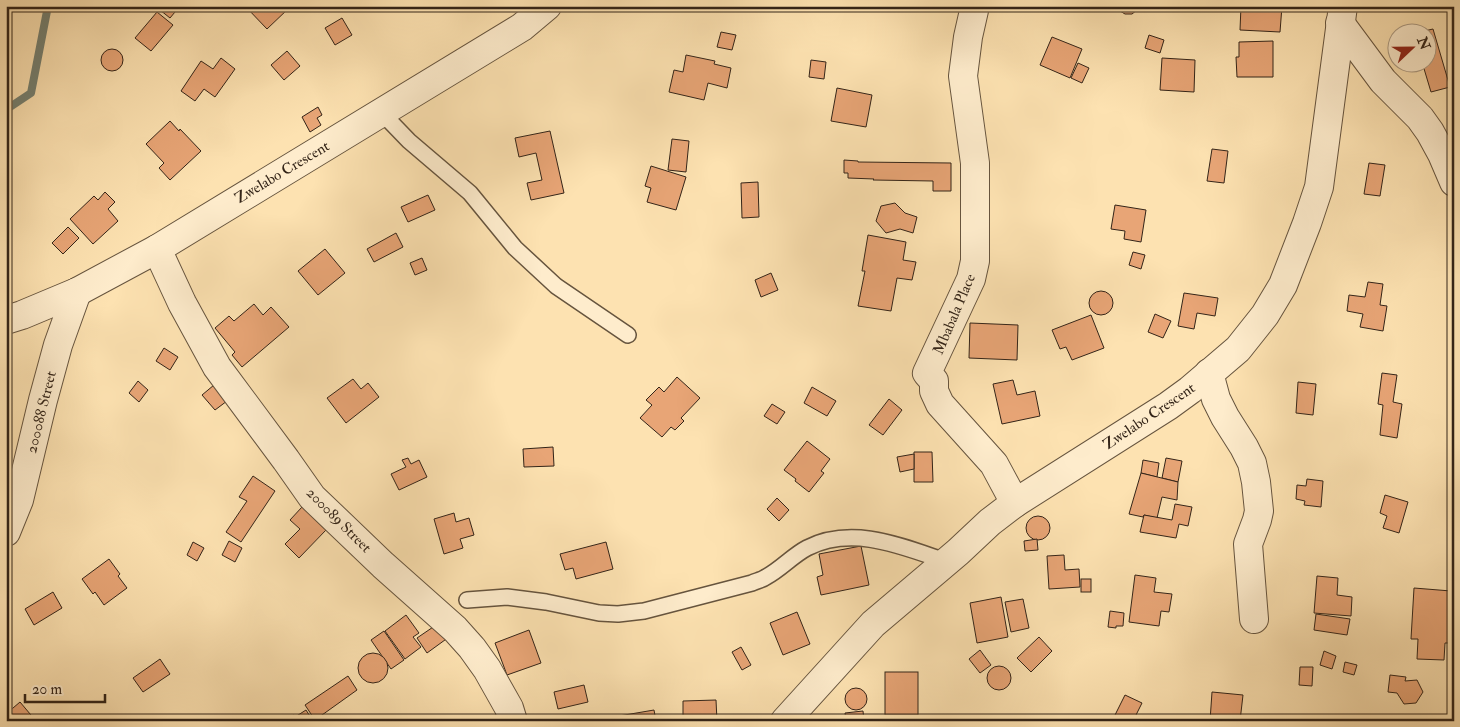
<svg xmlns="http://www.w3.org/2000/svg" width="1460" height="727" viewBox="0 0 1460 727" font-family="'IM FELL Double Pica',serif">
<rect width="100%" height="100%" fill="#fde2b1"/>
<filter id="stains"><feTurbulence type="fractalNoise" baseFrequency=".004" numOctaves="4"/><feColorMatrix values="0 0 0 0 .2 0 0 0 0 .09 0 0 0 0 .02 0 0 0 .5 -.17"/></filter>
<radialGradient id="worn" r=".72"><stop offset=".6" stop-color="#630" stop-opacity="0"/><stop offset="1" stop-color="#630" stop-opacity=".3"/></radialGradient>
<g fill="none" stroke-linecap="round" stroke-linejoin="round">
<path stroke="#748071" stroke-width="8" d="M6,112L7,109L31,93L48,6"/>
</g>
<g fill="#e8a576" stroke="#332418">
<path d="M155,6H180L170,18Z"/>
<path d="M245,6H287L289,8L267,29Z"/>
<path d="M1118,6H1138L1137,10L1132,14H1125L1120,11Z"/>
<path d="M1241,6H1282L1280,32L1240,30Z"/>
<path d="M157,12L173,25L151,51L135,38Z"/>
<path d="M342,18L352,35L335,45L325,28Z"/>
<path d="M1433,29L1450,87L1431,92L1422,62H1428V32H1420Z"/>
<path d="M721,32L736,35L732,50L717,47Z"/>
<path d="M1149,35L1164,40L1160,53L1145,48Z"/>
<path d="M1052,37L1082,49L1070,78L1040,65Z"/>
<path d="M1273,41V77H1237L1236,57H1239V42Z"/>
<circle cx="112" cy="60" r="11"/>
<path d="M287,51L300,66L284,80L271,65Z"/>
<path d="M686,55L715,61L714,64L731,68L727,88L708,83L704,100L669,92L674,70L683,72Z"/>
<path d="M221,58L235,69L215,97L204,89L195,101L181,91L201,61L213,69Z"/>
<path d="M1162,58L1195,60L1194,92L1160,90Z"/>
<path d="M811,60L826,62L824,79L809,77Z"/>
<path d="M1078,63L1089,68L1082,83L1071,78Z"/>
<path d="M837,88L872,95L866,127L831,121Z"/>
<path d="M318,107L322,115L317,118L321,125L310,132L302,117Z"/>
<path d="M170,121L179,131L180,129L201,151L170,180L159,168L164,163L146,144Z"/>
<path d="M550,131L564,193L531,200L527,183L542,180L536,153L519,157L515,138Z"/>
<path d="M672,139L689,141L686,172L668,170Z"/>
<path d="M1212,149L1228,151L1224,183L1207,181Z"/>
<path d="M844,160L858,161V162L951,163V191H933V181L873,180L874,179L848,178V173H844Z"/>
<path d="M1369,163L1385,165L1380,196L1364,194Z"/>
<path d="M651,166L686,177L676,210L647,202L651,188L645,186Z"/>
<path d="M758,182L759,217L742,218L741,183Z"/>
<path d="M105,192L115,202L108,209L118,221L93,244L70,219L94,196L98,200Z"/>
<path d="M428,195L435,210L408,222L401,207Z"/>
<path d="M895,203L905,213L917,217L913,233L900,229L886,233L876,221L881,206Z"/>
<path d="M1115,205L1146,210L1141,242L1124,239L1125,231L1111,229Z"/>
<path d="M68,227L79,238L63,254L52,243Z"/>
<path d="M396,233L403,247L374,262L367,249Z"/>
<path d="M868,235L906,242L903,260L916,262L912,280L897,278L891,311L858,306L865,271H862Z"/>
<path d="M325,249L345,273L318,295L298,271Z"/>
<path d="M1133,252L1145,255L1141,269L1129,265Z"/>
<path d="M422,258L427,270L415,275L410,263Z"/>
<path d="M771,273L778,290L761,297L755,280Z"/>
<path d="M1368,282L1383,284L1380,305L1387,306L1383,331L1360,327L1363,314L1347,311L1349,295L1365,297Z"/>
<circle cx="1101" cy="303" r="12"/>
<path d="M1184,293L1218,298L1215,316L1197,313L1194,329L1178,326Z"/>
<path d="M254,304L263,315L271,307L289,327L242,367L232,355L235,352L215,328L229,316L234,321Z"/>
<path d="M1155,314L1171,321L1163,338L1148,332Z"/>
<path d="M1091,315L1104,348L1072,360L1066,347L1060,349L1052,330Z"/>
<path d="M970,323L1018,325L1017,360L969,358Z"/>
<path d="M164,348L178,357L170,370L156,361Z"/>
<path d="M1382,373L1397,375L1393,402L1402,404L1397,438L1380,435L1383,405L1378,404Z"/>
<path d="M677,377L700,398L681,418L684,421L675,430L671,427L662,437L640,418L652,405L646,400L659,387L664,392Z"/>
<path d="M353,379L361,389L368,383L379,397L346,423L327,398Z"/>
<path d="M1013,380L1017,395L1035,391L1040,416L1002,424L993,384Z"/>
<path d="M138,381L148,390L139,402L129,393Z"/>
<path d="M1298,382L1316,384L1313,415L1296,413Z"/>
<path d="M214,385L227,401L215,410L202,395Z"/>
<path d="M812,387L836,401L827,416L804,403Z"/>
<path d="M889,399L902,410L883,435L869,425Z"/>
<path d="M772,404L785,412L777,424L764,416Z"/>
<path d="M807,441L830,459L821,471L824,473L809,492L795,481L796,479L784,470Z"/>
<path d="M553,447L554,466L524,467L523,449Z"/>
<path d="M914,452H932L933,482H914Z"/>
<path d="M914,454V469L900,472L897,457Z"/>
<path d="M408,458L411,464L419,460L427,477L399,490L391,474L406,467L402,460Z"/>
<path d="M1166,458L1182,461L1178,482L1162,478Z"/>
<path d="M1143,460L1159,463L1157,477L1141,473Z"/>
<path d="M1141,473L1178,482L1177,500L1162,497L1157,518L1144,515L1143,517L1129,514Z"/>
<path d="M253,476L275,491L241,542L226,532L247,501L239,497Z"/>
<path d="M1307,479L1323,481L1321,507L1304,505L1305,501L1296,499L1297,485L1306,486Z"/>
<path d="M1385,495L1408,502L1399,533L1383,528L1387,516L1380,513Z"/>
<path d="M777,498L789,510L779,521L767,509Z"/>
<path d="M1175,504L1192,507L1188,526L1179,524L1176,538L1140,532L1144,515L1172,520Z"/>
<path d="M302,507L326,530L299,558L285,544L300,529L290,520Z"/>
<path d="M454,513L456,522L469,518L474,535L460,539L463,548L444,554L434,519Z"/>
<circle cx="1038" cy="528" r="12"/>
<path d="M1037,539L1038,550L1025,551L1024,541Z"/>
<path d="M229,541L242,548L235,562L222,555Z"/>
<path d="M193,542L204,548L197,561L187,555Z"/>
<path d="M606,542L613,569L576,579L573,568L565,570L560,554Z"/>
<path d="M861,546L869,585L821,595L817,577L823,575L819,554Z"/>
<path d="M1064,555L1065,570L1079,569L1080,587L1049,589L1047,556Z"/>
<path d="M109,559L120,574L118,576L127,588L104,605L95,592L93,594L82,579Z"/>
<path d="M1135,575L1156,578L1154,592L1172,594L1169,612L1161,611L1159,626L1129,622Z"/>
<path d="M1317,576L1338,578L1337,595L1352,597L1351,616L1314,613Z"/>
<rect x="1081" y="579" width="10" height="13"/>
<path d="M1414,588L1451,591L1449,623H1454L1453,643H1445L1444,660L1417,659L1418,639H1411Z"/>
<path d="M53,592L62,608L34,625L25,609Z"/>
<path d="M1001,597L1008,637L977,643L970,603Z"/>
<path d="M1023,599L1029,628L1011,632L1005,602Z"/>
<path d="M1110,611L1124,613L1123,626H1116V628L1108,627Z"/>
<path d="M797,612L810,644L783,655L770,623Z"/>
<path d="M1316,614L1350,619L1347,635L1314,630Z"/>
<path d="M406,615L419,633L413,637L421,647L405,659L385,631Z"/>
<path d="M439,623L449,637L427,653L417,638Z"/>
<path d="M529,630L541,663L507,675L495,643Z"/>
<path d="M384,631L404,660L391,669L371,640Z"/>
<path d="M1039,637L1052,651L1031,672L1017,658Z"/>
<path d="M741,647L751,665L742,670L732,652Z"/>
<path d="M980,650L991,665L980,673L969,659Z"/>
<path d="M1324,651L1336,656L1332,669L1320,665Z"/>
<circle cx="373" cy="668" r="15"/>
<path d="M160,659L170,674L143,692L133,678Z"/>
<path d="M1345,662L1357,665L1354,675L1343,672Z"/>
<circle cx="999" cy="678" r="12"/>
<path d="M1300,667H1313L1312,686L1299,685Z"/>
<rect x="885" y="672" width="33" height="43"/>
<path d="M1390,675L1406,677L1405,681L1417,680L1423,692L1416,703L1404,704L1397,693L1388,692Z"/>
<path d="M348,676L357,690L315,720L305,705Z"/>
<path d="M584,685L588,702L558,709L554,692Z"/>
<circle cx="856" cy="699" r="11"/>
<path d="M1212,692L1243,695L1240,721H1210Z"/>
<path d="M1125,695L1142,703L1133,721H1112Z"/>
<path d="M716,700L717,721H683V701Z"/>
<path d="M20,702L36,721H6V714Z"/>
<path d="M306,710L313,721H285L294,715L295,717Z"/>
<path d="M654,710L656,721H614L613,717Z"/>
<path d="M863,711L864,721H846L845,713Z"/>
</g>
<g fill="none" stroke-linecap="round" stroke-linejoin="round">
<defs>
<g id="service">
<path d="M381,112L409,141L470,193L515,248L556,286L628,335"/>
<path d="M467,600L507,597L546,602L599,613L618,614L644,611L752,583C756,581 762,580 766,577C781,569 792,556 807,548C852,525 901,546 945,561"/>
</g>
<g id="minor">
<path d="M975,6L968,37L963,76L975,163V261L971,279L927,373L934,381V391L940,404L994,464L1015,503"/>
<path d="M1340,23L1383,81L1420,118L1430,132L1442,154L1454,182"/>
<path d="M157,249L182,303L217,367L286,460L312,497L383,565L455,629L472,648L487,669L509,708L513,721"/>
<path d="M6,320L22,315L77,292L157,249L522,27L547,6"/>
<path d="M1209,373L1216,399L1225,417L1244,447L1252,463L1256,482L1259,511L1257,520L1248,544L1254,619"/>
<path d="M6,532L19,500L43,400L58,345L77,292"/>
<path d="M785,721L873,624L958,552L990,522L1015,503L1168,406L1190,390L1238,349L1265,315L1283,285L1307,223L1319,187L1343,6"/>
</g>
</defs>
<use href="#service" stroke="#66543e" stroke-width="18"/>
<use href="#minor" stroke="#66543e" stroke-width="30"/>
<use href="#service" stroke="#feeccc" stroke-width="15"/>
<use href="#minor" stroke="#feeccc" stroke-width="28"/>
</g>
<g text-anchor="middle" stroke-width="5" stroke-linejoin="round" paint-order="stroke">
<g font-size="15" fill="#332418" stroke="#feeccc">
<text transform="translate(282 172) rotate(-31)" y="5">Zwelabo Crescent</text>
<text transform="translate(954 314) rotate(-67)" y="5">Mbabala Place</text>
<text transform="translate(41 412) rotate(-76)" y="5">200088 Street</text>
<text transform="translate(1149 416) rotate(-34)" y="5">Zwelabo Crescent</text>
<text transform="translate(339 520) rotate(45)" y="5">200089 Street</text>
</g>
</g>
<rect width="1460" height="727" fill="none" stroke="#fde2b1" stroke-width="25"/>
<rect x="8" y="8" width="1445" height="712" fill="none" stroke="#332418" stroke-width="2.5"/>
<rect x="12" y="12" width="1435" height="702" fill="none" stroke="#332418"/>
<g transform="translate(1412 48) rotate(68)"><circle r="24" fill="#feeccc" stroke="#ad9c84"/>
<path d="M0-4L9 19L0 12L-9 19Z" fill="#8f2418"/>
<text y="-8" font-size="14" font-weight="bold" text-anchor="middle" fill="#332418">N</text>
</g>
<path d="M25 694v8h80v-8" fill="none" stroke="#332418" stroke-width="2.5"/>
<text x="32" y="694" font-size="15" fill="#332418" stroke="#feeccc" stroke-width="4" paint-order="stroke">20 m</text>
<rect width="100%" height="100%" filter="url(#stains)"/>
<rect width="100%" height="100%" fill="url(#worn)"/>
</svg>
